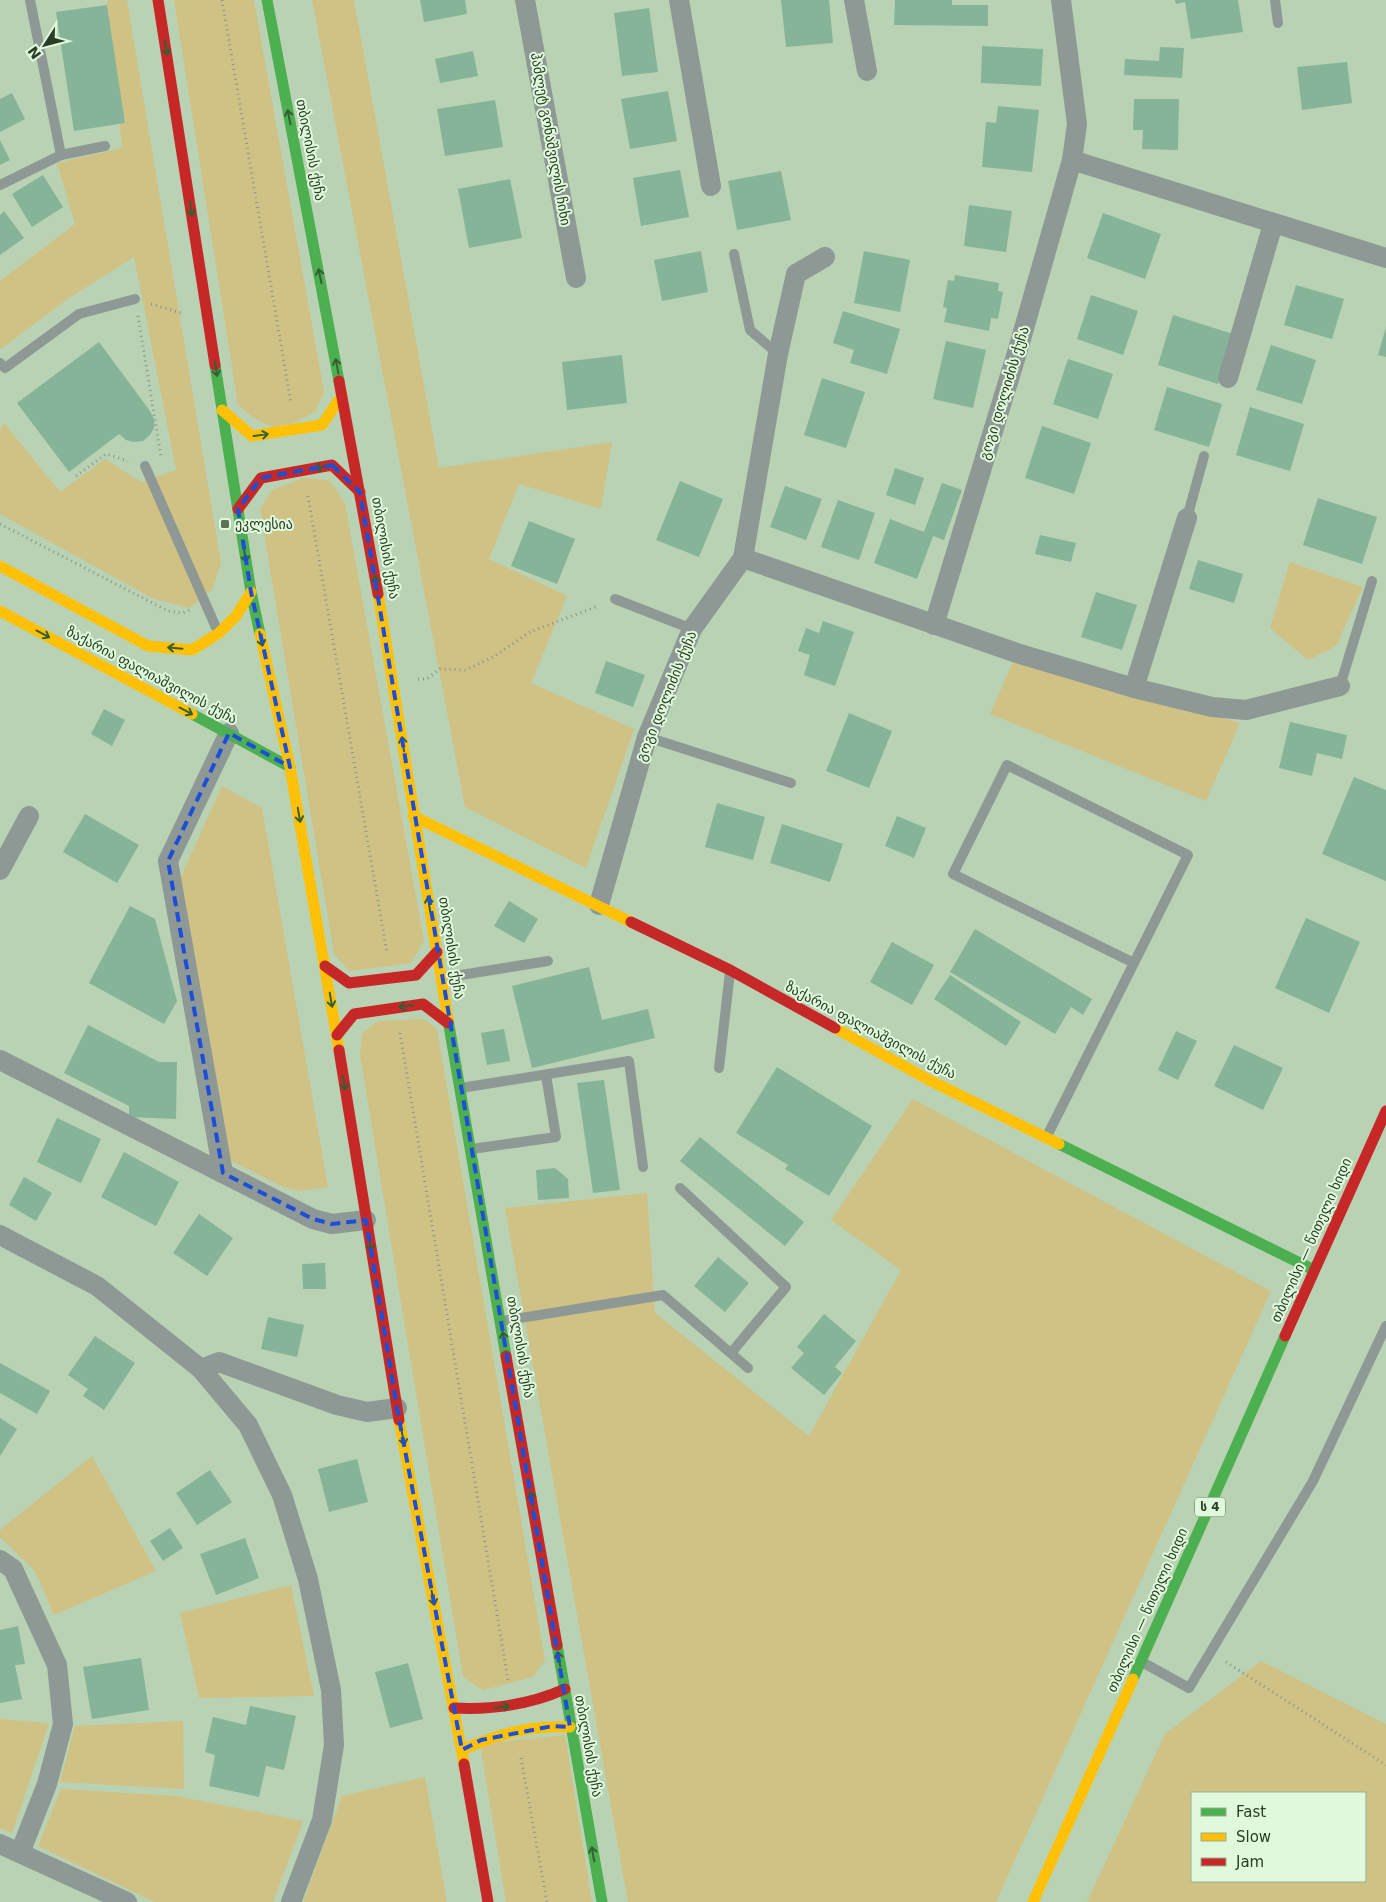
<svg xmlns="http://www.w3.org/2000/svg" width="1386" height="1902" viewBox="0 0 1386 1902" font-family="'DejaVu Sans','Noto Sans Georgian',sans-serif">
<rect width="100%" height="100%" fill="#b8d2b3"/>
<g fill="#d0c285" fill-rule="evenodd">
<path d="M107,0H127L221,563L212,590L189,608L152,598L0,514V430L4,423L60,492L105,459L141,482L176,470L134,257L69,298L1,349L0,348V281L75,224L57,163L122,148Z"/>
<path d="M174,0H254L324,392L316,411L293,423L273,427L255,419L238,405Z"/>
<path d="M312,0H354L439,468L612,442L601,509L519,484L489,559L567,596L531,683L634,729L586,868L465,807Z"/>
<path d="M303,478L329,480L345,503L424,941L411,963L349,971L334,954L260,509L272,490Z"/>
<path d="M1290,562L1363,587L1336,646L1308,660L1270,628Z"/>
<path d="M1014,660L1240,723L1206,801L990,714Z"/>
<path d="M222,786L262,808L328,1187L299,1191L283,1187L226,1158L179,881Z"/>
<path d="M424,1019L437,1029L545,1660L533,1677L483,1690L463,1677L360,1055L362,1034L377,1021Z"/>
<path d="M913,1099L1271,1291L996,1902H628L505,1208L647,1193L655,1313L809,1436L901,1270L831,1220Z"/>
<path d="M92,1456L156,1571L54,1615L35,1571L0,1537V1530Z"/>
<path d="M291,1585L314,1696L199,1698L180,1613Z"/>
<path d="M1261,1661L1386,1724V1902H1087L1165,1734ZM1192,1793H1365V1881H1192Z"/>
<path d="M0,1719L49,1723L12,1833L0,1828Z"/>
<path d="M183,1721L184,1789L60,1782L75,1726Z"/>
<path d="M565,1735L592,1902H506L480,1744Z"/>
<path d="M425,1777L447,1902H303L342,1796Z"/>
<path d="M61,1789L177,1796L303,1821L273,1902H155L38,1846Z"/>
</g>
<g fill="#86b499">
<path d="M420,0H465L467,14L424,22Z"/>
<path d="M781,0H829L833,43L786,47Z"/>
<path d="M895,0H952V5H988V26L894,25Z"/>
<path d="M1175,0H1238L1243,32L1191,39L1185,2L1176,4Z"/>
<path d="M107,5L125,123L74,131L56,12Z"/>
<path d="M649,8L658,72L622,76L614,13Z"/>
<path d="M982,46L1043,49L1041,86L981,83Z"/>
<path d="M1160,47L1184,48L1182,78L1124,75L1125,59L1159,61Z"/>
<path d="M473,51L478,76L440,83L435,59Z"/>
<path d="M1347,62L1352,103L1302,110L1297,67Z"/>
<path d="M668,91L677,141L630,149L621,99Z"/>
<path d="M12,93L25,119L0,132V99Z"/>
<path d="M1134,99H1179L1178,150L1142,149L1143,130H1133Z"/>
<path d="M495,100L503,147L445,156L437,109Z"/>
<path d="M998,106L1039,110L1032,172L982,167L986,122L996,123Z"/>
<path d="M0,140L10,160L0,165Z"/>
<path d="M680,170L689,217L641,226L633,178Z"/>
<path d="M781,171L791,220L737,230L728,181Z"/>
<path d="M43,175L63,207L32,227L12,194Z"/>
<path d="M510,179L522,238L469,248L458,189Z"/>
<path d="M969,205L1012,211L1006,252L964,246Z"/>
<path d="M4,211L24,238L0,255V215Z"/>
<path d="M1103,213L1161,234L1145,279L1087,258Z"/>
<path d="M701,251L708,292L662,301L654,260Z"/>
<path d="M864,251L910,260L900,312L854,303Z"/>
<path d="M955,275L999,283L998,291L1003,292L998,319L991,318L989,331L944,322L947,308L943,307L948,280L954,281Z"/>
<path d="M1296,285L1344,299L1332,339L1284,325Z"/>
<path d="M1091,295L1138,311L1123,355L1077,339Z"/>
<path d="M843,311L900,329L887,374L850,363L854,350L833,343Z"/>
<path d="M1173,315L1233,334L1218,384L1158,365Z"/>
<path d="M1386,327V357L1378,355Z"/>
<path d="M946,341L986,350L973,408L933,399Z"/>
<path d="M99,342L150,411L154,419V428L150,435L143,441L134,442L126,440L119,434L69,472L17,403Z"/>
<path d="M1271,345L1316,360L1302,404L1256,390Z"/>
<path d="M622,355L627,403L567,410L562,362Z"/>
<path d="M1068,359L1113,374L1098,419L1053,404Z"/>
<path d="M822,378L865,392L846,448L804,435Z"/>
<path d="M1167,387L1222,404L1209,447L1154,430Z"/>
<path d="M1250,407L1304,424L1290,471L1236,455Z"/>
<path d="M1042,426L1091,443L1074,494L1025,478Z"/>
<path d="M895,468L924,478L915,505L886,495Z"/>
<path d="M680,481L723,499L699,557L656,540Z"/>
<path d="M942,483L962,490L944,540L933,536L917,579L874,563L890,519L924,532Z"/>
<path d="M785,486L822,499L806,540L770,527Z"/>
<path d="M1318,498L1377,517L1362,564L1303,545Z"/>
<path d="M838,500L875,513L859,560L821,547Z"/>
<path d="M529,521L575,539L557,584L511,566Z"/>
<path d="M1040,535L1076,543L1071,562L1035,554Z"/>
<path d="M1198,560L1243,574L1234,603L1189,589Z"/>
<path d="M1096,592L1137,605L1122,650L1081,637Z"/>
<path d="M823,621L854,632L835,686L804,675L810,655L798,651L806,628L819,633Z"/>
<path d="M606,661L645,675L633,707L595,693Z"/>
<path d="M104,709L125,720L112,746L91,734Z"/>
<path d="M849,713L892,731L869,788L826,771Z"/>
<path d="M1290,722L1347,735L1342,759L1317,753L1312,776L1279,768Z"/>
<path d="M1354,777L1386,790V881L1322,854Z"/>
<path d="M717,803L765,817L753,860L705,847Z"/>
<path d="M85,814L139,845L117,883L63,852Z"/>
<path d="M897,816L926,828L914,858L885,846Z"/>
<path d="M782,824L843,844L830,882L770,863Z"/>
<path d="M509,901L538,919L524,943L494,926Z"/>
<path d="M130,906L155,919L177,1001L164,1024L89,983Z"/>
<path d="M1306,918L1360,942L1329,1013L1275,988Z"/>
<path d="M975,929L1092,999L1083,1015L1071,1007L1055,1034L950,972Z"/>
<path d="M892,942L934,965L912,1005L870,982Z"/>
<path d="M589,967L602,1020L648,1009L655,1038L532,1068L512,986Z"/>
<path d="M950,975L1021,1022L1006,1046L934,999Z"/>
<path d="M88,1025L159,1062H177L176,1119L129,1117V1106L64,1073Z"/>
<path d="M504,1029L510,1061L487,1065L481,1033Z"/>
<path d="M1176,1031L1197,1041L1178,1080L1158,1070Z"/>
<path d="M1234,1045L1283,1068L1263,1110L1214,1086Z"/>
<path d="M777,1067L872,1126L829,1196L785,1169L788,1165L736,1133Z"/>
<path d="M604,1080L620,1190L593,1193L577,1083Z"/>
<path d="M57,1118L101,1139L81,1183L37,1162Z"/>
<path d="M700,1137L804,1222L785,1246L680,1161Z"/>
<path d="M124,1152L179,1182L156,1226L101,1197Z"/>
<path d="M555,1168L568,1179L569,1198L538,1200L536,1170Z"/>
<path d="M24,1177L52,1193L36,1221L9,1205Z"/>
<path d="M199,1214L233,1238L207,1276L173,1253Z"/>
<path d="M718,1257L749,1283L725,1312L694,1286Z"/>
<path d="M325,1263L326,1289H303L302,1264Z"/>
<path d="M824,1314L856,1341L835,1367L842,1373L824,1395L791,1368L804,1353L797,1347Z"/>
<path d="M268,1317L304,1325L297,1357L261,1349Z"/>
<path d="M95,1336L135,1363L104,1410L83,1396L88,1389L68,1375Z"/>
<path d="M0,1363L50,1391L37,1414L0,1393Z"/>
<path d="M0,1418L17,1429L0,1456Z"/>
<path d="M357,1459L368,1502L329,1512L318,1469Z"/>
<path d="M210,1470L232,1502L197,1525L176,1493Z"/>
<path d="M170,1528L183,1548L163,1561L150,1541Z"/>
<path d="M245,1538L259,1578L216,1595L200,1554Z"/>
<path d="M18,1626L25,1664L15,1665L22,1699L0,1703V1630Z"/>
<path d="M141,1658L149,1710L92,1719L83,1667Z"/>
<path d="M408,1663L423,1719L390,1728L375,1672Z"/>
<path d="M250,1706L296,1716L284,1770L266,1766L259,1797L209,1786L215,1755L205,1752L213,1717L246,1725Z"/>
</g>
<g fill="none" stroke-linecap="round" stroke-linejoin="round">
<g stroke="#89958e" stroke-width="3" stroke-dasharray="1 4" stroke-linecap="butt">
<path d="M222,0L291,403"/>
<path d="M151,304L181,313"/>
<path d="M138,316L161,457"/>
<path d="M76,476L106,454L128,461"/>
<path d="M308,496L387,953"/>
<path d="M0,524L168,611L182,613L190,610"/>
<path d="M418,679H427L440,669L466,670L493,657L530,632L598,606"/>
<path d="M400,1033L508,1680"/>
<path d="M1226,1662L1386,1765"/>
<path d="M521,1758L547,1902"/>
</g>
<g stroke="#8e9996" stroke-width="10">
<path d="M30,0L61,155"/>
<path d="M1275,0L1278,23"/>
<path d="M0,185L61,155L105,146"/>
<path d="M734,254L750,330L778,354"/>
<path d="M0,363L5,368L79,314L135,299"/>
<path d="M145,466L218,632"/>
<path d="M1187,518L1204,456"/>
<path d="M615,599L692,629"/>
<path d="M1340,686L1372,581"/>
<path d="M647,737L791,783"/>
<path d="M442,978L548,961"/>
<path d="M719,1068L730,972"/>
<path d="M461,1088L629,1061L643,1167"/>
<path d="M1047,1136L1134,963L953,874L1007,765L1188,855L1134,963"/>
<path d="M472,1149L556,1137L546,1075"/>
<path d="M680,1188L786,1287L731,1353"/>
<path d="M502,1321L663,1295L748,1368"/>
<path d="M1142,1662L1189,1688L1313,1481L1386,1326"/>
</g>
<g stroke="#8e9996" stroke-width="20">
<path d="M525,0L576,278"/>
<path d="M679,0L711,186"/>
<path d="M854,0L867,71"/>
<path d="M1072,160L1386,258"/>
<path d="M1228,378L1273,224"/>
<path d="M743,558L1017,653L1134,688L1212,707L1246,710L1340,686"/>
<path d="M934,625L1019,346L1072,160L1077,124L1061,0"/>
<path d="M1134,688L1187,518"/>
<path d="M0,870L29,816"/>
<path d="M599,905L647,737L692,629L743,558L778,354L796,274L825,257"/>
<path d="M0,1060L313,1219L332,1224L366,1220"/>
<path d="M223,1173L168,861L229,733"/>
<path d="M0,1235L97,1286L201,1369L248,1425L282,1495L308,1579L331,1690L334,1745L322,1820L291,1902"/>
<path d="M201,1369L219,1362L337,1405L367,1412L397,1408"/>
<path d="M0,1560L13,1569L57,1665L63,1724L47,1784L20,1853"/>
<path d="M0,1844L127,1902"/>
</g>
<g stroke="#4caf50" stroke-width="11">
<path d="M267,0L339,381"/>
<path d="M215,365L251,592L260,634"/>
<path d="M192,714L290,767"/>
<path d="M448,1020L506,1356"/>
<path d="M1059,1144L1314,1270"/>
<path d="M557,1645L602,1902"/>
<path d="M1133,1679L1285,1336"/>
</g>
<g stroke="#ffc107" stroke-width="11">
<path d="M222,410L252,436L322,425L342,395"/>
<path d="M0,566L148,646L192,650L219,633L236,616L251,592"/>
<path d="M378,594L448,1020"/>
<path d="M0,611L192,714"/>
<path d="M260,634L290,767L339,1050"/>
<path d="M413,816L631,922"/>
<path d="M835,1028L929,1080L1059,1144"/>
<path d="M399,1420L464,1764"/>
<path d="M462,1750C496,1734 532,1725 570,1727"/>
<path d="M1033,1902L1133,1679"/>
</g>
<g stroke="#c62828" stroke-width="11">
<path d="M158,0L215,365"/>
<path d="M339,381L378,594"/>
<path d="M238,509L261,478L332,465L360,492"/>
<path d="M631,922L730,970L835,1028"/>
<path d="M325,966L349,983L416,975L437,952"/>
<path d="M337,1035L354,1014L423,1004L448,1023"/>
<path d="M339,1050L399,1420"/>
<path d="M1285,1336L1386,1111"/>
<path d="M506,1356L557,1645"/>
<path d="M454,1708C493,1710 529,1705 565,1689"/>
<path d="M464,1764L488,1902"/>
</g>
</g>
<defs><path id="oneway-shaft" d="M-6 0H5M1.5-3L5.5 0L1.5 3" fill="none" stroke-width="1.6" stroke-linecap="round" stroke-linejoin="round" transform="scale(1.25)"/></defs>
<g stroke="#345f33">
<use href="#oneway-shaft" transform="translate(166 48) rotate(81)"/>
<use href="#oneway-shaft" transform="translate(289 117) rotate(-101)"/>
<use href="#oneway-shaft" transform="translate(191 209) rotate(81)"/>
<use href="#oneway-shaft" transform="translate(320 276) rotate(-101)"/>
<use href="#oneway-shaft" transform="translate(337 366) rotate(-101)"/>
<use href="#oneway-shaft" transform="translate(216 369) rotate(81)"/>
<use href="#oneway-shaft" transform="translate(261 435) rotate(-8)"/>
<use href="#oneway-shaft" transform="translate(322 467) rotate(171)"/>
<use href="#oneway-shaft" transform="translate(245 555) rotate(81)"/>
<use href="#oneway-shaft" transform="translate(376 583) rotate(-100)"/>
<use href="#oneway-shaft" transform="translate(43 634) rotate(28)"/>
<use href="#oneway-shaft" transform="translate(261 639) rotate(77)"/>
<use href="#oneway-shaft" transform="translate(175 648) rotate(-175)"/>
<use href="#oneway-shaft" transform="translate(186 711) rotate(28)"/>
<use href="#oneway-shaft" transform="translate(403 744) rotate(-98)"/>
<use href="#oneway-shaft" transform="translate(299 815) rotate(80)"/>
<use href="#oneway-shaft" transform="translate(429 904) rotate(-99)"/>
<use href="#oneway-shaft" transform="translate(331 1000) rotate(80)"/>
<use href="#oneway-shaft" transform="translate(406 1006) rotate(172)"/>
<use href="#oneway-shaft" transform="translate(344 1083) rotate(81)"/>
<use href="#oneway-shaft" transform="translate(370 1244) rotate(81)"/>
<use href="#oneway-shaft" transform="translate(504 1339) rotate(-100)"/>
<use href="#oneway-shaft" transform="translate(403 1438) rotate(79)"/>
<use href="#oneway-shaft" transform="translate(532 1499) rotate(-100)"/>
<use href="#oneway-shaft" transform="translate(433 1598) rotate(79)"/>
<use href="#oneway-shaft" transform="translate(559 1659) rotate(-100)"/>
<use href="#oneway-shaft" transform="translate(502 1707) rotate(-8)"/>
<use href="#oneway-shaft" transform="translate(593 1854) rotate(-100)"/>
</g>
<path fill="none" stroke="#1d4ed8" stroke-width="4" stroke-dasharray="10 6" stroke-linejoin="round" d="M332,465L360,492L570,1727L553,1726L481,1740L462,1750L397,1408L366,1220L332,1224L313,1219L223,1173L168,861L229,733L290,767L251,592L238,509L261,478Z"/>
<rect fill="#5c7157" stroke="#e0f8db" stroke-width="2" x="220" y="519" width="10" height="10" rx="2.5"/>
<g text-anchor="middle" stroke-width="4" stroke-linejoin="round" paint-order="stroke">
<rect fill="#e0f8db" stroke="#61755c" stroke-width="1" x="1195" y="1497.5" width="30" height="19" rx="4"/>
<g font-size="12" font-weight="bold" fill="#2a3d26">
<text x="1210" y="1511">ს 4</text>
</g>
<g font-size="14" fill="#2a3d26" stroke="#e0f8db">
<text transform="translate(551 139) rotate(80)" y="5">ჰამლეტ გონაშვილის ჩიხი</text>
<text transform="translate(311 150) rotate(79)" y="5">თბილისის ქუჩა</text>
<text transform="translate(1004 393) rotate(-73)" y="5">გოგი დოლიძის ქუჩა</text>
<text transform="translate(386 548) rotate(80)" y="5">თბილისის ქუჩა</text>
<text transform="translate(152 675) rotate(28)" y="5">ზაქარია ფალიაშვილის ქუჩა</text>
<text transform="translate(666 696) rotate(-68)" y="5">გოგი დოლიძის ქუჩა</text>
<text transform="translate(452 948) rotate(81)" y="5">თბილისის ქუჩა</text>
<text transform="translate(871 1030) rotate(28)" y="5">ზაქარია ფალიაშვილის ქუჩა</text>
<text transform="translate(1311 1240) rotate(-66)" y="5">თბილისი — წითელი ხიდი</text>
<text transform="translate(521 1347) rotate(80)" y="5">თბილისის ქუჩა</text>
<text transform="translate(1147 1610) rotate(-66)" y="5">თბილისი — წითელი ხიდი</text>
<text transform="translate(589 1746) rotate(80)" y="5">თბილისის ქუჩა</text>
</g>
<g font-size="14" fill="#2a3d26" stroke="#e0f8db" text-anchor="start">
<text x="235" y="529">ეკლესია</text>
</g>
</g>
<rect x="1191" y="1792" width="175" height="90" fill="#e0f8db" stroke="#97ad93"/>
<rect x="1201" y="1808" width="25" height="8" fill="#4caf50" stroke="#97ad93"/>
<text x="1236" y="1817" font-size="15" fill="#2a3d26">Fast</text>
<rect x="1201" y="1833" width="25" height="8" fill="#ffc107" stroke="#97ad93"/>
<text x="1236" y="1842" font-size="15" fill="#2a3d26">Slow</text>
<rect x="1201" y="1858" width="25" height="8" fill="#c62828" stroke="#97ad93"/>
<text x="1236" y="1867" font-size="15" fill="#2a3d26">Jam</text>
<g transform="translate(45 45) rotate(234)" stroke="#e0f8db" stroke-width="4" paint-order="stroke">
<path d="M0-4L9 19L0 12L-9 19Z" fill="#2a3d26"/>
<text y="-8" font-size="14" font-weight="bold" text-anchor="middle" fill="#2a3d26">N</text>
</g>
</svg>
